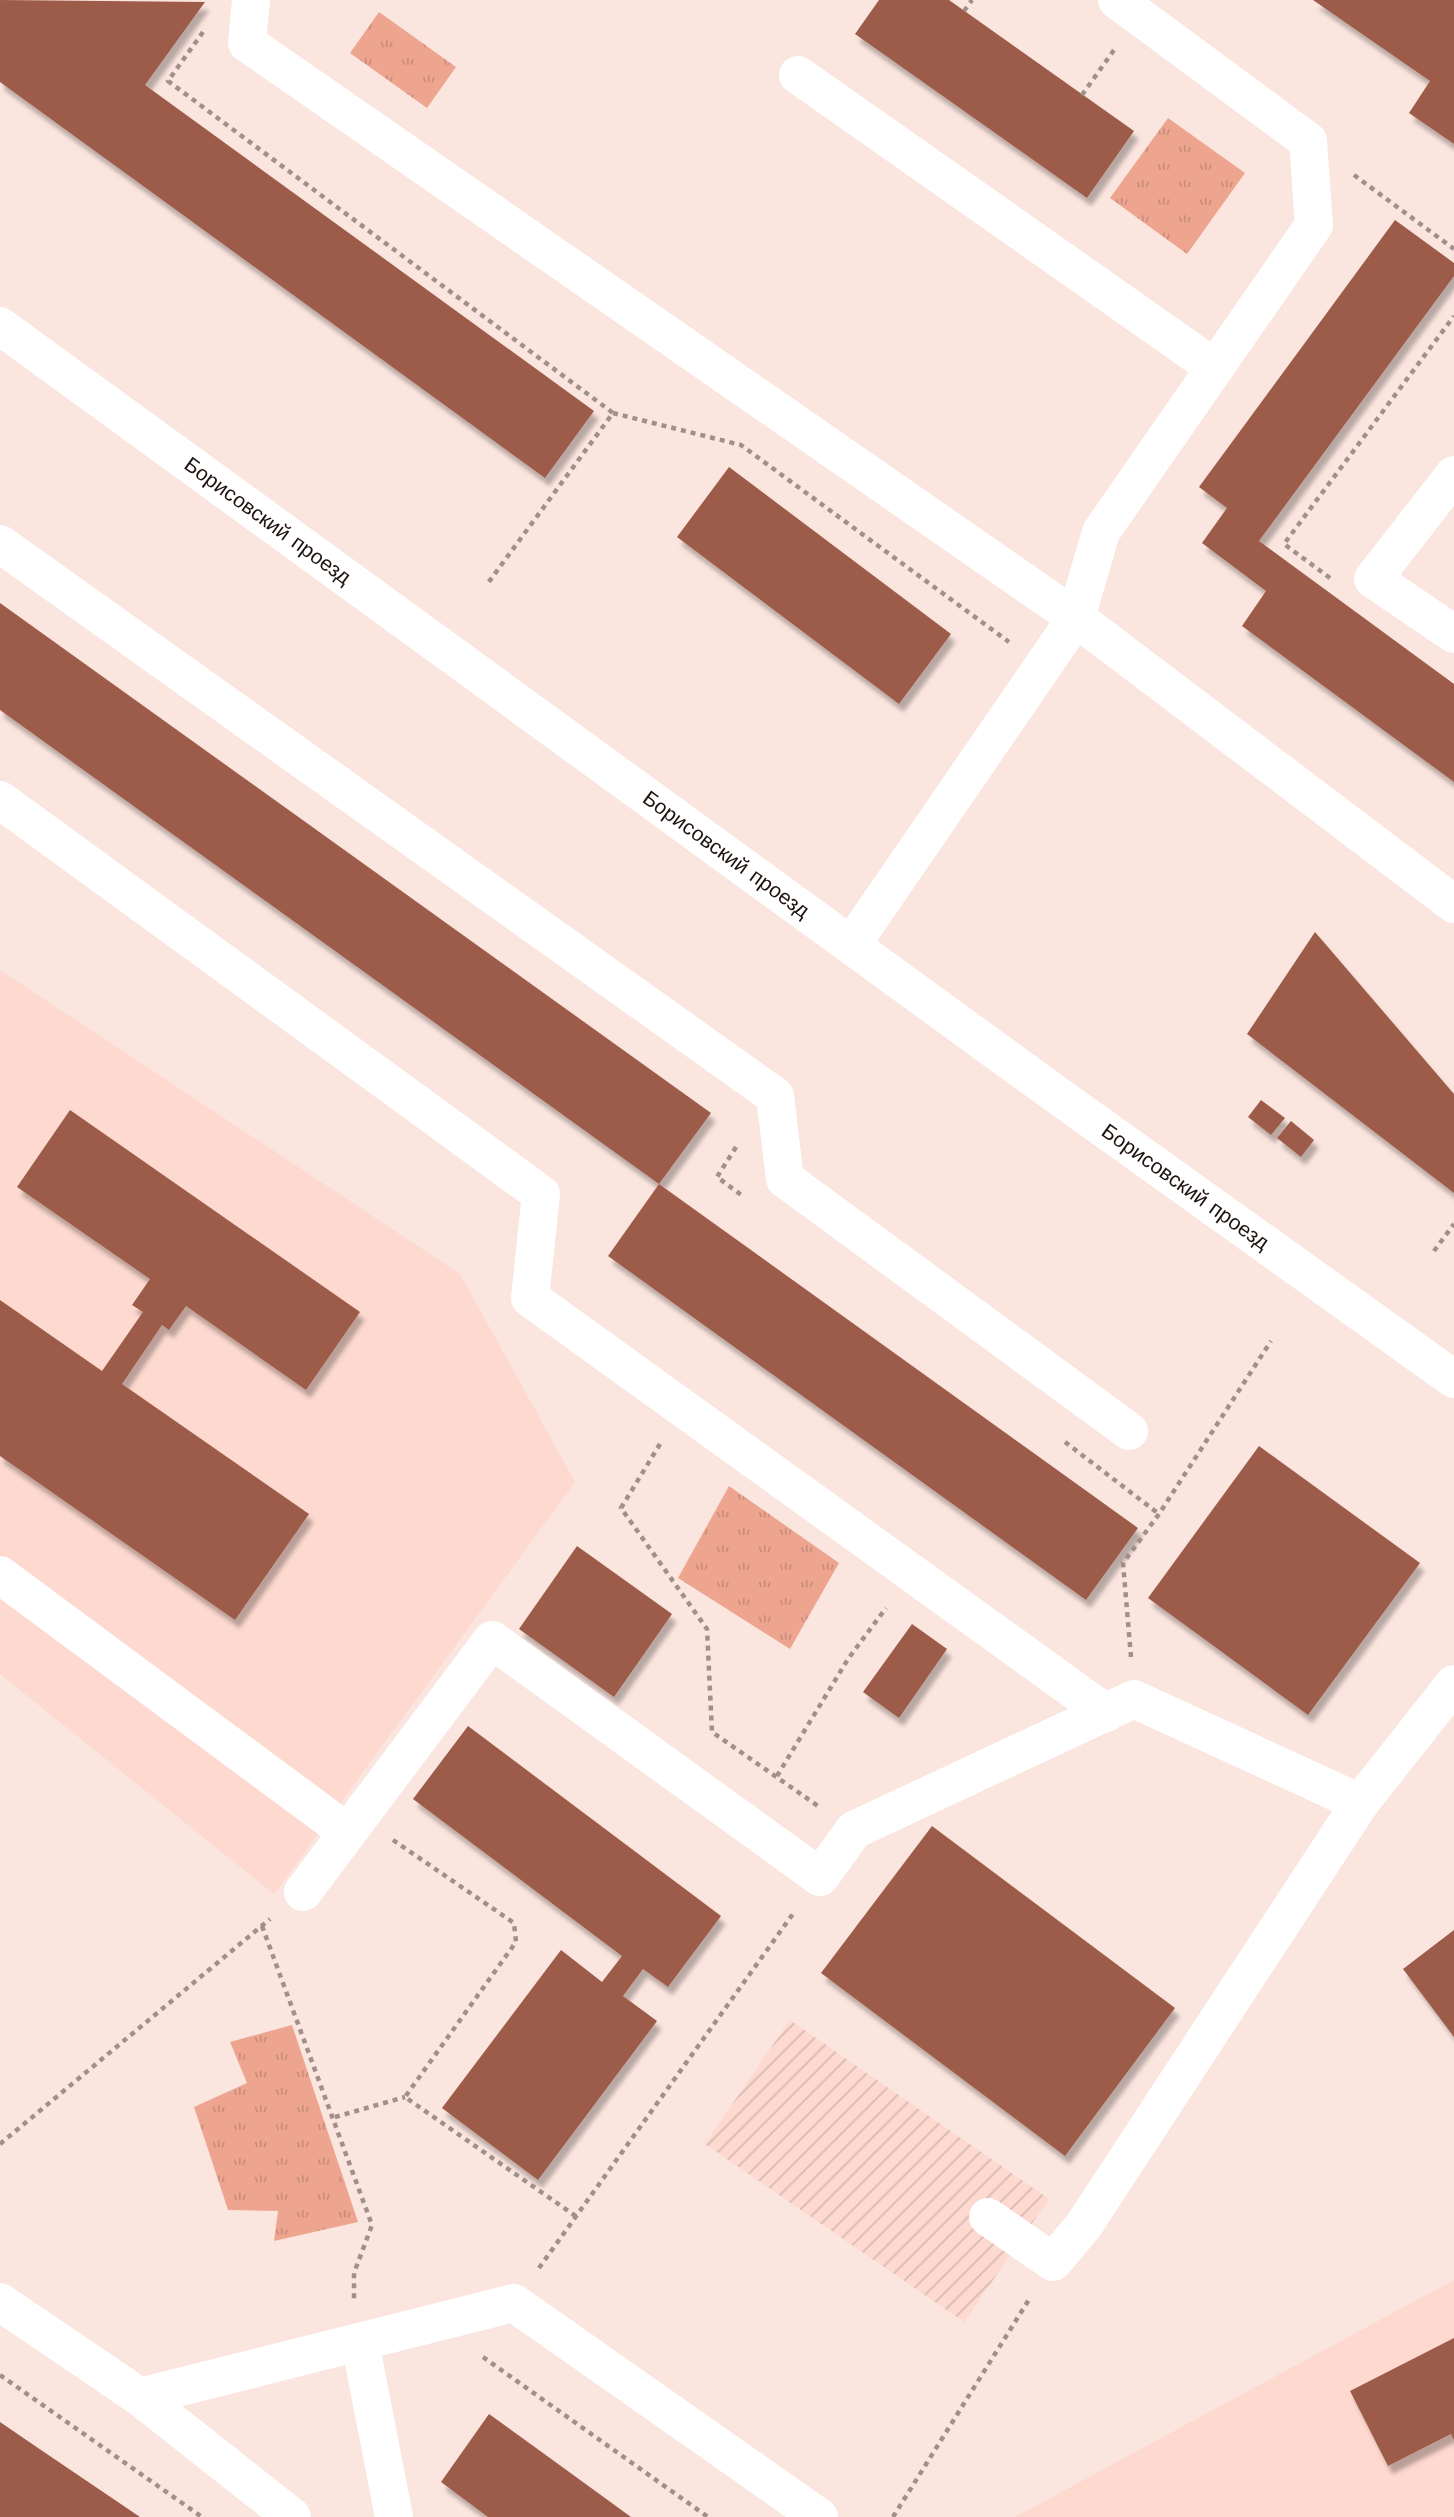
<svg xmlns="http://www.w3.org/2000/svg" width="1454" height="2517" viewBox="0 0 1454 2517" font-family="'Work Sans',sans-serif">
<defs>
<pattern id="industrial-furrows" width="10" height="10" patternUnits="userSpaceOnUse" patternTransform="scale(1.75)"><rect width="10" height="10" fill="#fdd9cf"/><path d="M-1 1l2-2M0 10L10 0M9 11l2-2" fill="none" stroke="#d8b9b1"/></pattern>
<pattern id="park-tufts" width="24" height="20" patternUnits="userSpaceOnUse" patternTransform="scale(1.75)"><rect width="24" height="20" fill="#eda590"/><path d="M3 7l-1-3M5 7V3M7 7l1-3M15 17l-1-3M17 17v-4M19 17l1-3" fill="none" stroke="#cb8d7b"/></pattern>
<filter id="shadow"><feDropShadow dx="4.5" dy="8" stdDeviation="2" flood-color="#0004"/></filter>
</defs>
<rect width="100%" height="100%" fill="#fbe5df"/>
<g fill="#fdd9cf">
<path d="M0,970L460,1274L575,1482L274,1894L0,1674Z"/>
<path d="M1454,2280V2517H1015Z"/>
</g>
<path fill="url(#industrial-furrows)" d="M790,2020L1049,2199L964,2322L705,2144Z"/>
<g fill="url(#park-tufts)">
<path d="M379,12L456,67L427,108L350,53Z"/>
<path d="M1168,118L1245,173L1187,254L1110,198Z"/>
<path d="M729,1486L839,1563L790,1649L678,1578Z"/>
<path d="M292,2025L358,2222L274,2241L278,2211L228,2210L194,2107L247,2083L230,2042Z"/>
</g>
<g fill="#9d5b49" filter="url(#shadow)">
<path d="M0,0L205,2L145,85L594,411L545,478L0,82Z"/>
<path d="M879,0H949L1134,131L1087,198L855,34Z"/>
<path d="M1313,0H1454V144L1409,113L1430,81Z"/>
<path d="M1395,220L1454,263V276L1259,541L1454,684V782L1242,626L1266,591L1202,543L1227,508L1199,487Z"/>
<path d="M729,467L951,634L899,704L677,537Z"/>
<path d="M0,603L711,1113L659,1184L0,710Z"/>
<path d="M1315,932L1454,1094V1193L1247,1034Z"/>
<path d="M1261,1100L1285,1118L1271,1135L1248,1117Z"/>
<path d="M70,1110L360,1312L306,1390L186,1306L169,1330L162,1325L122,1384L309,1514L235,1620L0,1456V1300L102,1371L143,1312L132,1305L150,1279L17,1187Z"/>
<path d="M1291,1121L1314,1140L1301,1157L1277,1138Z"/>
<path d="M659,1184L1138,1528L1086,1600L608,1256Z"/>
<path d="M1259,1446L1420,1563L1308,1715L1148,1598Z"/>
<path d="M577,1546L672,1614L614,1697L519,1629Z"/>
<path d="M912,1624L947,1649L899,1718L863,1692Z"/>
<path d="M468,1726L721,1916L668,1987L643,1969L623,1996L657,2021L538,2180L442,2108L561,1950L602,1982L622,1956L413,1799Z"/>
<path d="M932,1826L1175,2008L1065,2156L821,1973Z"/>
<path d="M1454,1930V2037L1403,1969Z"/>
<path d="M1454,2338V2440L1451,2434L1388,2466L1350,2391Z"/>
<path d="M489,2414L554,2461L631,2517H488L441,2482Z"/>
<path d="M0,2422L41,2450L140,2517H0Z"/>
</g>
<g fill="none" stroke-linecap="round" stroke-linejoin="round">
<g stroke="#a18f8a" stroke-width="4.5" stroke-dasharray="5 5" stroke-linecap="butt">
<path d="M964,11L972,0"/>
<path d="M203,32L168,81L613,413L488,583"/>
<path d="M1082,95L1114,50"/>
<path d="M1354,175L1454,249"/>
<path d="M613,413L741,445L1009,642"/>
<path d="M1330,578L1284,544L1454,316"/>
<path d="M736,1147L717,1177L744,1197"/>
<path d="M1434,1251L1454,1224"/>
<path d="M1065,1442L1159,1514"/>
<path d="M660,1444L621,1508L707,1629L712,1732L818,1806"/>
<path d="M1131,1657L1123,1563L1159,1514L1271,1341"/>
<path d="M777,1776L848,1659L886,1608"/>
<path d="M393,1840L514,1923L516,1942L405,2097L577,2217"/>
<path d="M262,1926L372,2225L354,2273V2300"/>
<path d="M335,2117L405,2097"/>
<path d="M0,2144L270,1919"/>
<path d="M539,2268L795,1911"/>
<path d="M483,2357L708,2517"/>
<path d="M0,2375L202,2517"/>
<path d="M893,2517L1030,2298"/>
</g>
<g stroke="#fff" stroke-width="38">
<path d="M251,0L247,43L1076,618L1454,904"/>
<path d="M798,75L1215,368"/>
<path id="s1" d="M0,326L1050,1090L1454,1379"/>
<path d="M1454,475L1373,579L1454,634"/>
<path d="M0,544L775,1096L785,1179L1129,1431"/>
<path d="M0,800L541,1194L530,1298L1106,1713"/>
<path d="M852,944L1076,618L1101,532L1314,225L1308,141L1117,0"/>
<path d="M0,1575L347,1832"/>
<path d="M303,1892L492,1640L820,1877L854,1830L1134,1699L1360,1803"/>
<path d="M988,2217L1053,2262L1084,2225L1360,1803L1454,1684"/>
<path d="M0,2302L140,2397L514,2303L819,2517"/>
<path d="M360,2342L394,2517"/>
<path d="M140,2397L292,2517"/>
</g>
</g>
<g text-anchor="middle" stroke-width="5" stroke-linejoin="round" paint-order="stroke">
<g font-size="21" fill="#1f1310" stroke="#fdf6f4">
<text dy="7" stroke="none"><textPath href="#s1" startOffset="331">Борисовский проезд</textPath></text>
<text dy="7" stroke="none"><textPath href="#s1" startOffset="898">Борисовский проезд</textPath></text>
<text dy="7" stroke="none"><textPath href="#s1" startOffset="1465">Борисовский проезд</textPath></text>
</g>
</g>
</svg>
